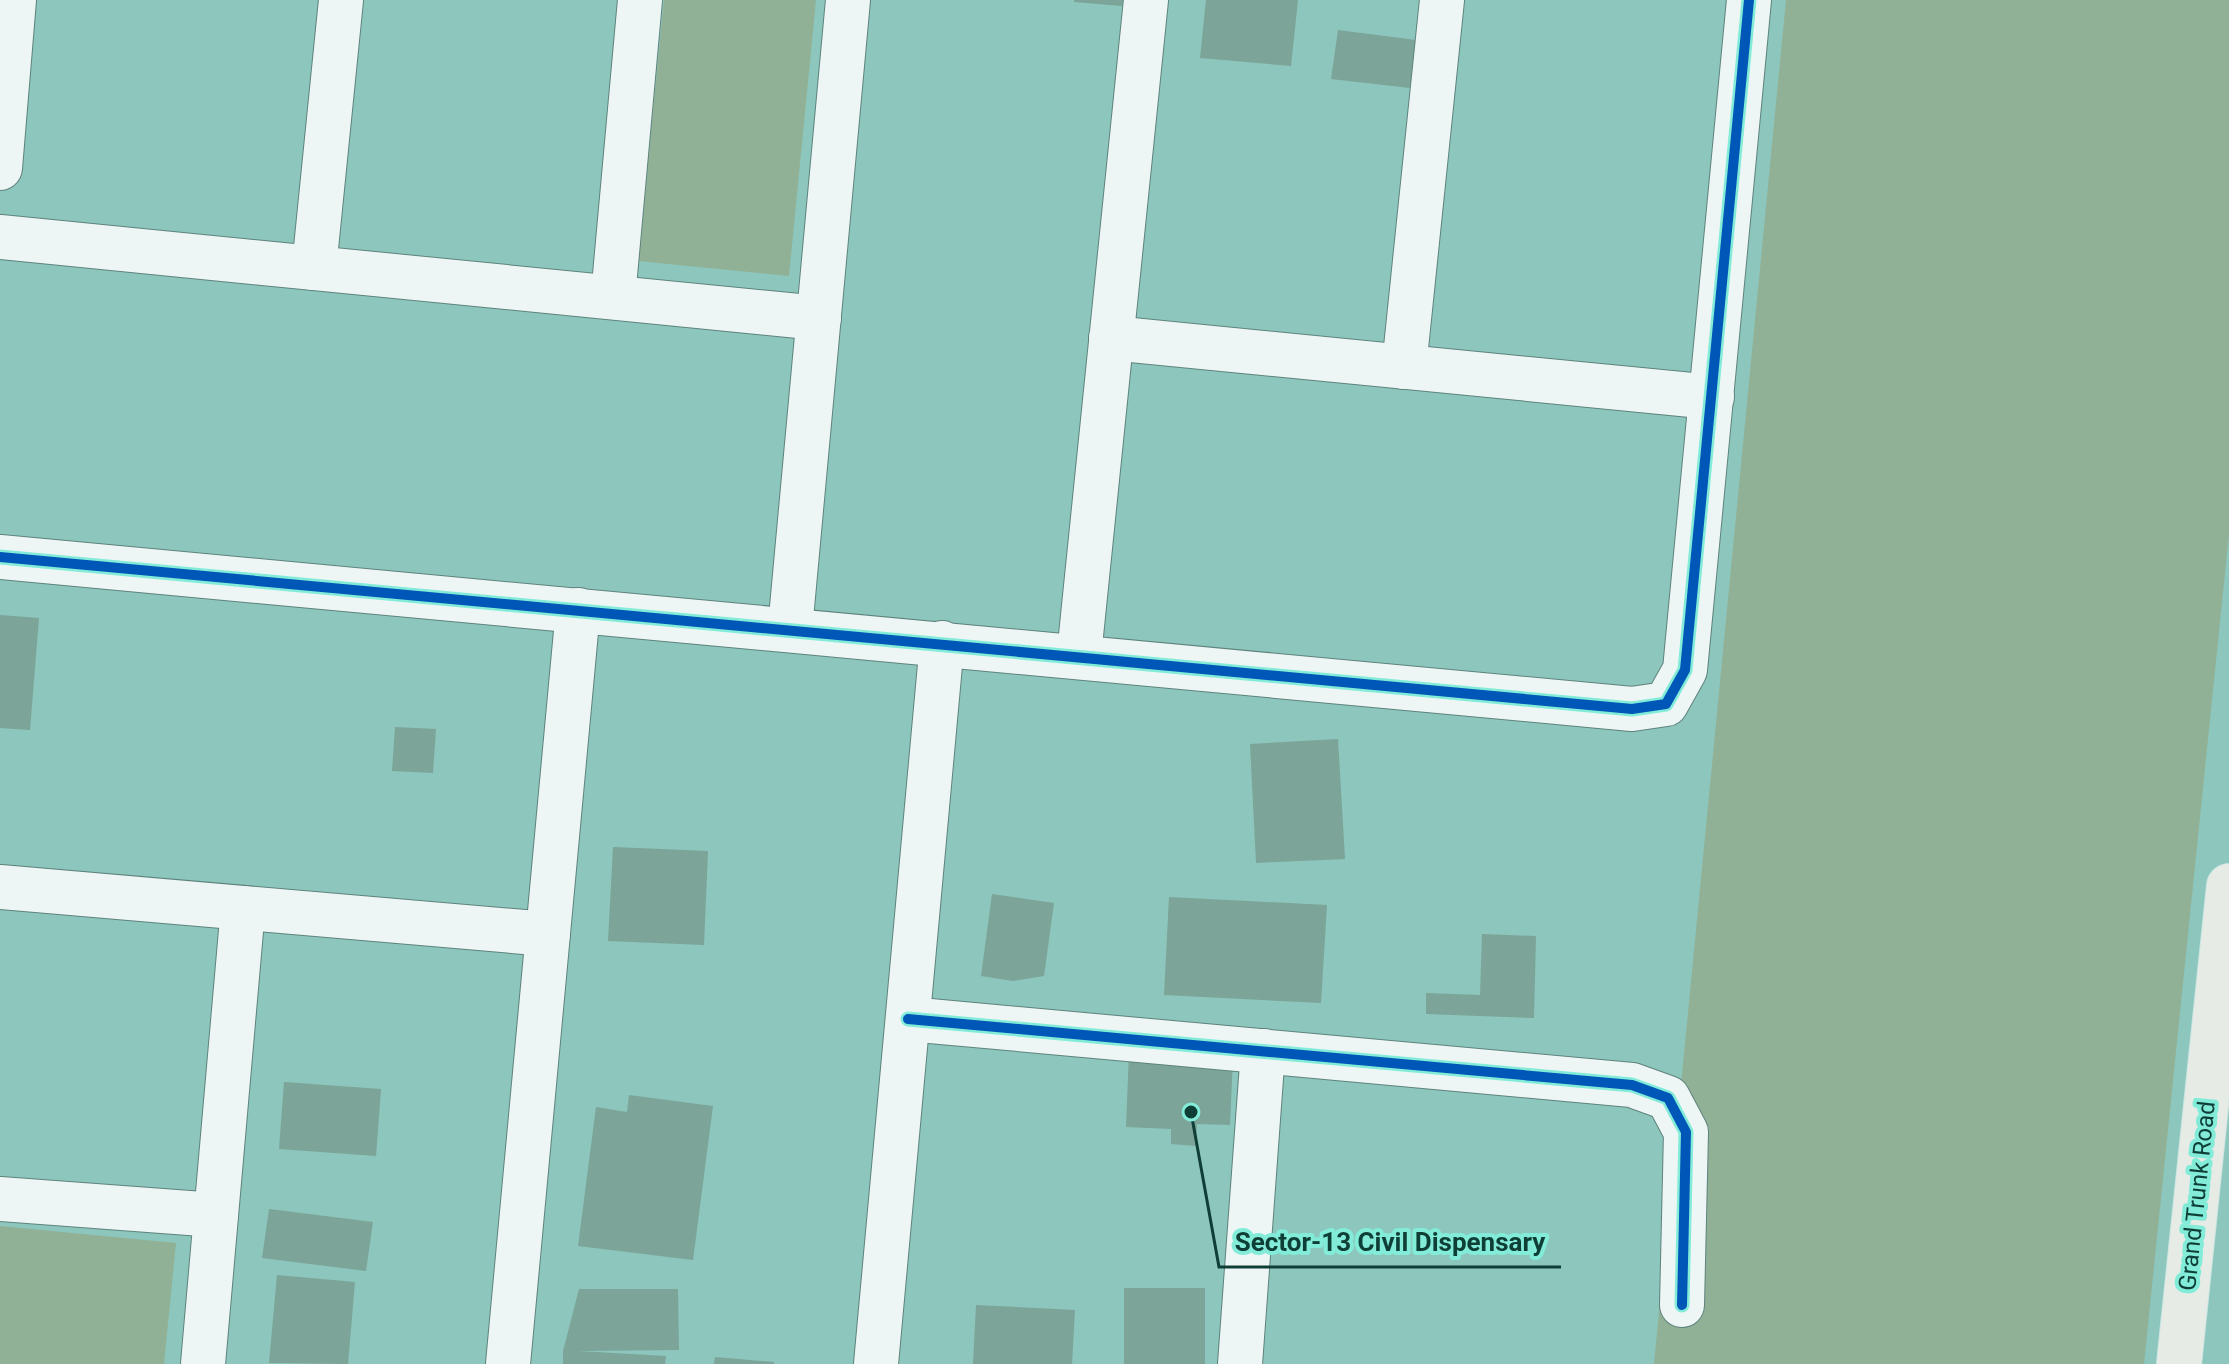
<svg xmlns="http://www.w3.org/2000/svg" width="2229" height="1364" viewBox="0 0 2229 1364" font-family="Roboto,sans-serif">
<rect width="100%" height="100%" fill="#8cc6bc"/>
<g fill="#91b196">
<path d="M664,0H816L789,276L638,261Z"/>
<path d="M1786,0H2229V534L2144,1364H1654Z"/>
<path d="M0,1226L176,1243L164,1364H0Z"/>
</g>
<g fill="#7ca498">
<path d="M1074,0H1123L1122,6L1074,2Z"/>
<path d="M1206,0H1298L1291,66L1200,58Z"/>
<path d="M1338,30L1416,40L1410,88L1331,79Z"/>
<path d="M0,615L39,618L30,730L0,728Z"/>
<path d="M395,727L436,729L433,773L392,771Z"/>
<path d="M1338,739L1345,859L1256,863L1250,744Z"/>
<path d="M613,847L708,851L704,945L608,941Z"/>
<path d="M992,894L1054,903L1044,976L1013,981L981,976Z"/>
<path d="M1169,897L1327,905L1321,1003L1164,995Z"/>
<path d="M1482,934L1536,936L1534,1018L1426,1014V993L1480,995Z"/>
<path d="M1129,1052L1233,1057L1230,1125L1197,1124L1196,1146L1171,1144V1129L1126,1127Z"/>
<path d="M284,1082L381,1089L376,1156L279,1149Z"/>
<path d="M629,1095L713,1106L693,1260L578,1246L596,1107L627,1112Z"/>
<path d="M269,1209L373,1222L366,1271L262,1258Z"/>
<path d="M277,1275L355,1282L348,1364L269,1363Z"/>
<rect x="1124" y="1288" width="81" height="76"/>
<path d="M579,1289H678L679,1350L578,1351L666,1356L665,1364H563V1351Z"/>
<path d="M976,1305L1075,1310L1072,1364H973Z"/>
<path d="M715,1357L774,1362V1364H714Z"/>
</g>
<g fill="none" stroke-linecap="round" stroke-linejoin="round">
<defs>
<g id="street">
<path d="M0,168L14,0"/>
<path d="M0,237L819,318"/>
<path d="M314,268L341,0"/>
<path d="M613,297L640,0"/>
<path d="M1111,338L1712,397"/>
<path d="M1404,367L1442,0"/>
<path d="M0,557L1632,709L1666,704L1685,670L1749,0"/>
<path d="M790,629L848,0"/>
<path d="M1079,655L1146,0"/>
<path d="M0,887L548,934"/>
<path d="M908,1019L1632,1085L1668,1098L1686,1132L1682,1305"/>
<path d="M0,1199L216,1215"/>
<path d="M203,1364L243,908"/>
<path d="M508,1364L578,610"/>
<path d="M876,1364L942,643"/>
<path d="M1240,1364L1263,1051"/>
</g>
<path id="primary" d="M2179,1364L2229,886"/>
</defs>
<use href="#street" stroke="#5e837d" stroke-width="46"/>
<use href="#primary" stroke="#cbe5e1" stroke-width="46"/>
<use href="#street" stroke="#eef6f5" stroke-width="44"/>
<use href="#primary" stroke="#e7ebe6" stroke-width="44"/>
<defs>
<g id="cycleway">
<path d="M0,557L1632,709L1666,704L1685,670L1749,0"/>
<path d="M908,1019L1632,1085L1668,1098L1686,1132L1682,1305"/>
</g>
</defs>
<use href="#cycleway" stroke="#82ecd8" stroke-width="15"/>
<use href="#cycleway" stroke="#0057b8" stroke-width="10"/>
</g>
<g text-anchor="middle" stroke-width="8" stroke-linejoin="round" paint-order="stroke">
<g font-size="24" fill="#0f3e37" stroke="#82ecd8">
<text transform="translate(2197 1196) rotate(-84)" y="8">Grand Trunk Road</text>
</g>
</g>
<path fill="none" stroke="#0f3e37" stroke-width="3" d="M1191 1112L1219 1267H1561"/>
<circle fill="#0f3e37" stroke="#82ecd8" stroke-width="3" cx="1191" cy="1112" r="8"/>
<g font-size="26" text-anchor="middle" font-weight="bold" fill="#0f3e37" stroke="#82ecd8" stroke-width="8" stroke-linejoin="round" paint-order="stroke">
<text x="1390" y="1251">Sector-13 Civil Dispensary</text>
</g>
</svg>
